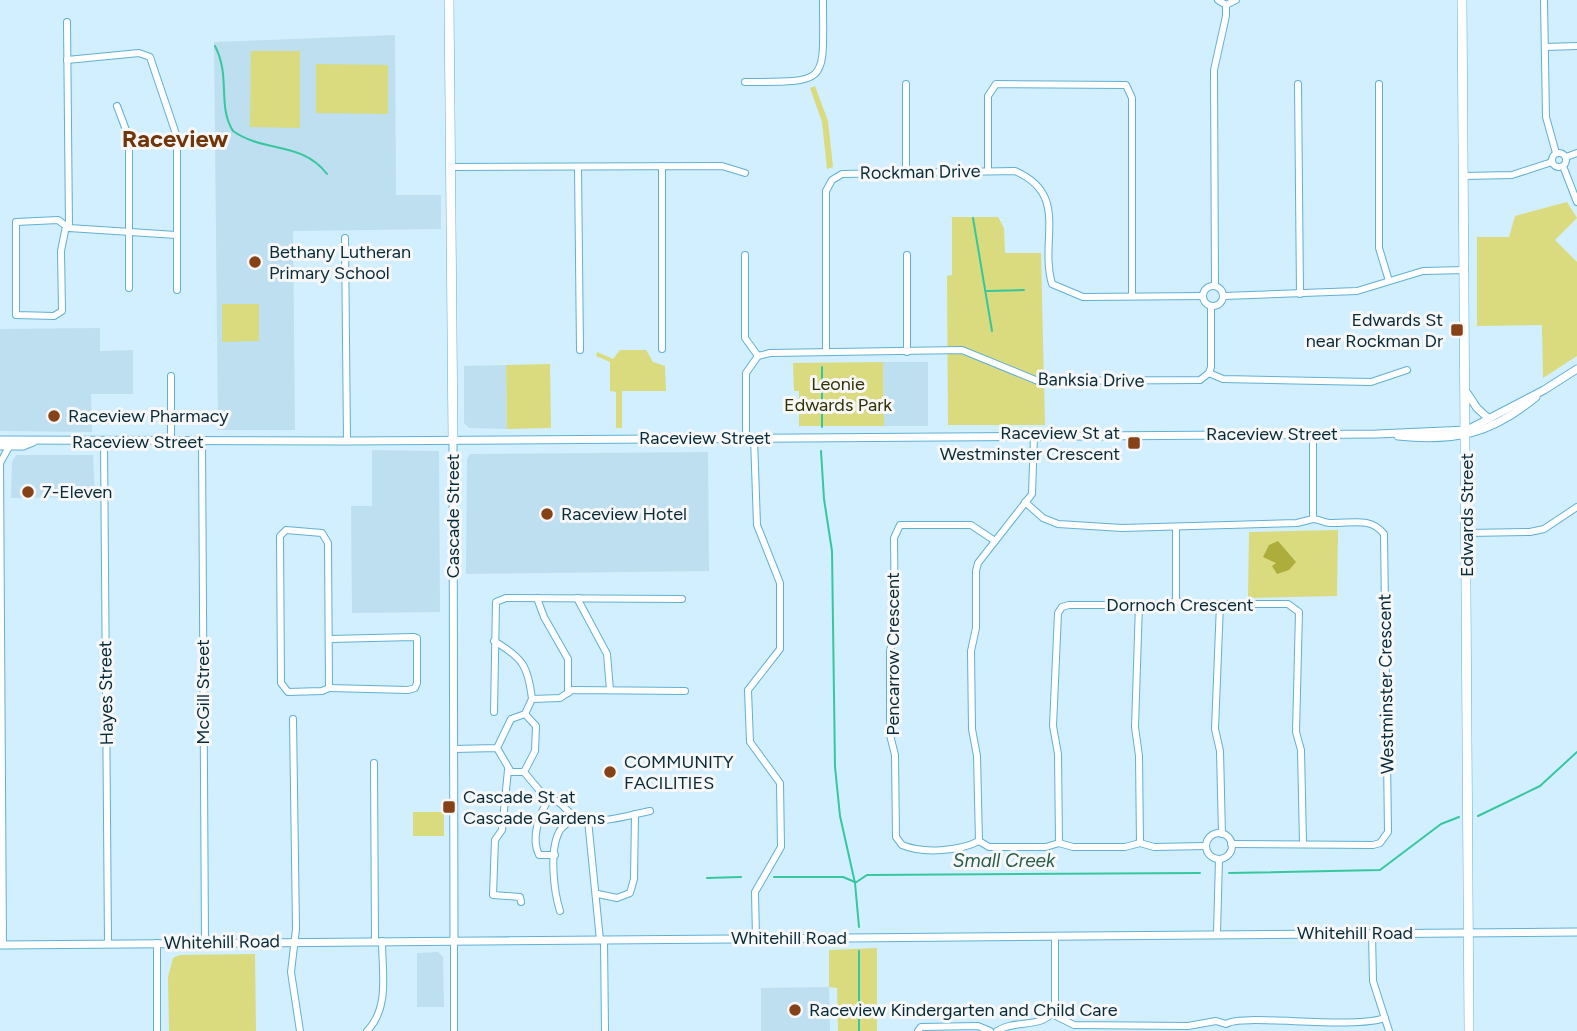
<svg xmlns="http://www.w3.org/2000/svg" width="1577" height="1031" viewBox="0 0 1577 1031" font-family="Figtree,sans-serif">
<rect width="100%" height="100%" fill="#d1efff"/>
<g fill="#bddfef">
<path d="M395,35L396,195H441V229L293,231L295,430H218L214,42Z"/>
<path d="M100,328V351L133,350V394H91L92,432L0,431V329Z"/>
<path d="M883,362H928V426H884Z"/>
<path d="M506,365L507,429L469,428L464,423V366Z"/>
<path d="M372,450L439,451L440,612L352,613L351,506H372Z"/>
<path d="M708,452L709,571L466,574L467,459L470,454Z"/>
<path d="M16,455H93L95,497L11,498L12,462Z"/>
<path d="M438,952L443,957L444,1007H417V953Z"/>
<path d="M829,987L830,1031H761V988Z"/>
</g>
<g fill="#d9db7e">
<path d="M251,51H300V128L250,127Z"/>
<path d="M316,64L388,65V114L316,113Z"/>
<path d="M815,86L828,121L833,167L827,169L822,122L810,88Z"/>
<path d="M1567,202L1577,218L1555,240L1577,262V356L1543,378L1542,325L1477,326V237H1509L1515,216Z"/>
<path d="M952,217H998L1004,228L1005,253H1041L1045,425H948L947,276L952,275Z"/>
<path d="M222,304H259V341L222,342Z"/>
<path d="M620,350H646L653,362L665,366L666,391H622V428H616V392L610,391V362L596,356L597,352L613,359Z"/>
<path d="M883,362L884,426H799V391H794L793,363Z"/>
<path d="M550,364L551,428L507,429L506,365Z"/>
<path d="M1338,530L1337,596L1248,598L1249,532Z"/>
<rect x="413" y="812" width="31" height="24"/>
<path d="M877,948V1031H838L837,988L829,987V950Z"/>
<path d="M255,954L256,1031H169L168,977L173,958L180,955Z"/>
</g>
<path fill="#adad3c" d="M1278,541L1296,562L1289,570L1277,574L1272,566L1276,563L1263,557L1269,545Z"/>
<g fill="none" stroke-linecap="round" stroke-linejoin="round">
<g stroke="#37c79e" stroke-width="2">
<path d="M215,46C231,77 217,105 233,131C264,153 302,141 327,174"/>
<path d="M973,218L992,331"/>
<path d="M987,291L1024,290"/>
<path d="M822,427V367"/>
<path d="M821,451L824,499L832,551L835,767L840,816L855,883"/>
<path d="M1478,816L1540,786L1577,752"/>
<path d="M1229,873L1380,870L1441,824L1459,817"/>
<path d="M774,877H843L855,882"/>
<path d="M707,878L741,877"/>
<path d="M859,927L855,883L867,875L1200,873"/>
<path d="M859,1031V951"/>
</g>
<defs>
<g id="minor">
<path d="M1218,0L1226,5L1236,0"/>
<path d="M1544,0L1546,117L1556,153"/>
<path d="M67,22L69,228"/>
<path d="M1545,47L1577,46"/>
<path d="M67,60L139,53L150,57L177,137V290"/>
<path d="M745,82C831,82 823,84 823,0"/>
<path d="M1298,84L1300,294"/>
<path d="M1379,84V248L1389,281"/>
<path d="M117,106L129,138V288"/>
<circle cx="1559" cy="160" r="7"/>
<path d="M1566,157L1577,153"/>
<path d="M662,166V349"/>
<path d="M1563,166L1577,202"/>
<path d="M450,167L722,166L745,173"/>
<path d="M578,167L580,350"/>
<path d="M906,171V84"/>
<path d="M988,171V96L996,84L1126,85L1132,98V296"/>
<path d="M1464,176L1512,175L1552,162"/>
<path d="M66,226L61,251L62,311L54,316L16,315V222L58,220L69,228L176,235"/>
<path d="M345,238L347,441"/>
<path d="M745,255V338L758,356"/>
<path d="M907,255V352"/>
<circle cx="1213" cy="296" r="10"/>
<path d="M1215,286L1214,70L1226,16V5"/>
<path d="M1224,296L1357,291L1423,271L1465,270"/>
<path d="M826,352V191L832,180L842,174L1015,171C1070,195 1039,239 1052,284L1083,297L1203,296"/>
<path d="M1209,373L1223,379L1371,382L1407,370"/>
<path d="M171,376V442"/>
<path d="M1034,435L1032,494L978,563L976,571V628L971,651L972,729L977,756L979,841L989,847H1046L1059,843L1073,847H1125L1140,843L1154,847L1206,846"/>
<path d="M746,438V373L758,356L770,353L962,350L1038,381L1200,380L1209,373L1211,367V307"/>
<path d="M754,438L757,525L780,583V649L748,690L750,742L780,783L781,847L755,892L756,939"/>
<path d="M104,442L108,943"/>
<path d="M202,442L205,942"/>
<path d="M0,462L3,945"/>
<path d="M0,463L9,447"/>
<path d="M1025,502L1043,518L1058,524L1122,528L1297,523L1313,519"/>
<path d="M1176,528V601"/>
<path d="M286,530L322,533L328,543L329,688L322,691L288,692L281,683L280,536Z"/>
<path d="M1467,533L1530,532L1544,529L1577,507"/>
<path d="M537,598L544,617L568,659V693"/>
<path d="M577,598L607,654L610,690"/>
<path d="M1139,604L1135,727L1139,756L1140,843"/>
<path d="M1220,604L1215,729L1220,751L1222,834"/>
<path d="M494,641C523,658 528,666 532,699"/>
<path d="M329,688L408,690L415,688L417,683V638L414,637L330,639"/>
<path d="M494,712L496,602L506,598L682,599"/>
<path d="M525,714L532,699L560,698L572,690L685,691"/>
<path d="M293,719L296,929L291,972L300,1031"/>
<path d="M454,749L497,748L511,719L525,714L536,726L535,751L524,772H511L497,748"/>
<path d="M374,763L375,941"/>
<path d="M508,770L502,830L495,840L493,895L520,897L521,902"/>
<path d="M524,772L545,797C565,801 563,811 577,817C598,826 629,815 650,811"/>
<path d="M549,798C540,814 530,836 539,855H555"/>
<path d="M588,820L600,940"/>
<circle cx="1219" cy="846" r="13"/>
<path d="M979,841C960,851 923,854 902,845L896,837L895,755L890,735V651L895,631L894,538L900,525H971L995,541"/>
<path d="M1059,843L1058,754L1053,726L1058,613L1062,607L1069,605H1164L1176,601L1188,604H1288L1299,612L1296,732L1301,750L1303,843"/>
<path d="M1231,844L1373,845L1380,843L1388,832L1384,534C1370,516 1350,524 1330,523C1324,523 1319,519 1313,519V434"/>
<path d="M598,894L617,898L630,893L634,879L635,814"/>
<path d="M560,911C554,892 549,852 559,832C561,827 570,821 575,817"/>
<path d="M1217,933L1219,859"/>
<path d="M1372,934L1373,981L1389,1031"/>
<path d="M604,940L605,1031"/>
<path d="M157,943V1031"/>
<path d="M1052,1014L1074,1025L1188,1026L1216,1021L1226,1024C1240,1013 1351,1030 1385,1018"/>
<path d="M367,1031C390,1008 382,971 382,941"/>
<path d="M454,1031V940"/>
<path d="M918,1031L921,1027L978,1026L990,1031"/>
<path d="M997,1031C1016,1018 1047,1031 1055,1006V937"/>
</g>
<g id="tertiary">
<path d="M1467,393L1477,408L1489,419"/>
<path d="M1398,436C1455,442 1491,434 1536,397"/>
<path d="M0,440L347,441L1377,434L1467,430L1544,390L1577,369"/>
<path d="M453,440L454,940"/>
<path d="M0,446H23L33,442"/>
<path d="M0,945L1577,932"/>
</g>
<g id="secondary">
<path d="M449,0L453,440"/>
<path d="M1462,0L1469,1031"/>
</g>
</defs>
<use href="#minor" stroke="#60b0d4" stroke-width="8"/>
<use href="#tertiary" stroke="#60b0d4" stroke-width="9"/>
<use href="#secondary" stroke="#60b0d4" stroke-width="10"/>
<use href="#minor" stroke="#fff" stroke-width="6"/>
<use href="#tertiary" stroke="#fff" stroke-width="7"/>
<use href="#secondary" stroke="#fff" stroke-width="9"/>
</g>
<g fill="#864216" stroke="#f7f7f7" stroke-width="2.5">
<circle cx="255" cy="262" r="7"/>
<rect x="1450" y="323" width="14" height="14" rx="3.5"/>
<circle cx="54" cy="416" r="7"/>
<rect x="1127" y="436" width="14" height="14" rx="3.5"/>
<circle cx="28" cy="492" r="7"/>
<circle cx="547" cy="514" r="7"/>
<circle cx="610" cy="772" r="7"/>
<rect x="442" y="800" width="14" height="14" rx="3.5"/>
<circle cx="795" cy="1010" r="7"/>
</g>
<g text-anchor="middle" stroke-width="6" stroke-linejoin="round" paint-order="stroke">
<g font-size="18" fill="#082b3a" stroke="#f7f7f7">
<text transform="translate(920 172) rotate(-1)" y="6">Rockman Drive</text>
<text transform="translate(1091 380) rotate(1)" y="6">Banksia Drive</text>
<text x="1272" y="440">Raceview Street</text>
<text x="705" y="444">Raceview Street</text>
<text x="138" y="448">Raceview Street</text>
<text transform="translate(1467 515) rotate(-90)" y="6">Edwards Street</text>
<text transform="translate(453 516) rotate(-90)" y="6">Cascade Street</text>
<text x="1180" y="611">Dornoch Crescent</text>
<text transform="translate(893 654) rotate(-90)" y="6">Pencarrow Crescent</text>
<text transform="translate(1386 684) rotate(-91)" y="6">Westminster Crescent</text>
<text transform="translate(203 692) rotate(-90)" y="6">McGill Street</text>
<text transform="translate(106 693) rotate(-91)" y="6">Hayes Street</text>
<text x="1355" y="939">Whitehill Road</text>
<text x="789" y="944">Whitehill Road</text>
<text transform="translate(222 942) rotate(-1)" y="6">Whitehill Road</text>
</g>
<g font-size="18" fill="#082b3a" stroke="#f7f7f7" text-anchor="start">
<text x="269" y="258">Bethany Lutheran<tspan x="269" dy="21">Primary School</tspan></text>
<text x="1443" y="326" text-anchor="end">Edwards St<tspan x="1443" dy="21">near Rockman Dr</tspan></text>
<text x="68" y="422">Raceview Pharmacy</text>
<text x="1120" y="439" text-anchor="end">Raceview St at<tspan x="1120" dy="21">Westminster Crescent</tspan></text>
<text x="42" y="498">7-Eleven</text>
<text x="561" y="520">Raceview Hotel</text>
<text x="624" y="768">COMMUNITY<tspan x="624" dy="21">FACILITIES</tspan></text>
<text x="463" y="803">Cascade St at<tspan x="463" dy="21">Cascade Gardens</tspan></text>
<text x="809" y="1016">Raceview Kindergarten and Child Care</text>
</g>
<g font-size="18" fill="#313101" stroke="#f7f7f7">
<text x="838" y="390">Leonie<tspan x="838" dy="21">Edwards Park</tspan></text>
</g>
<g font-size="19" font-style="italic" fill="#275d4c" stroke="#f7f7f7">
<text x="1004" y="867">Small Creek</text>
</g>
<g font-size="24" font-weight="bold" fill="#72350a" stroke="#f7f7f7">
<text x="175" y="147">Raceview</text>
</g>
</g>
</svg>
